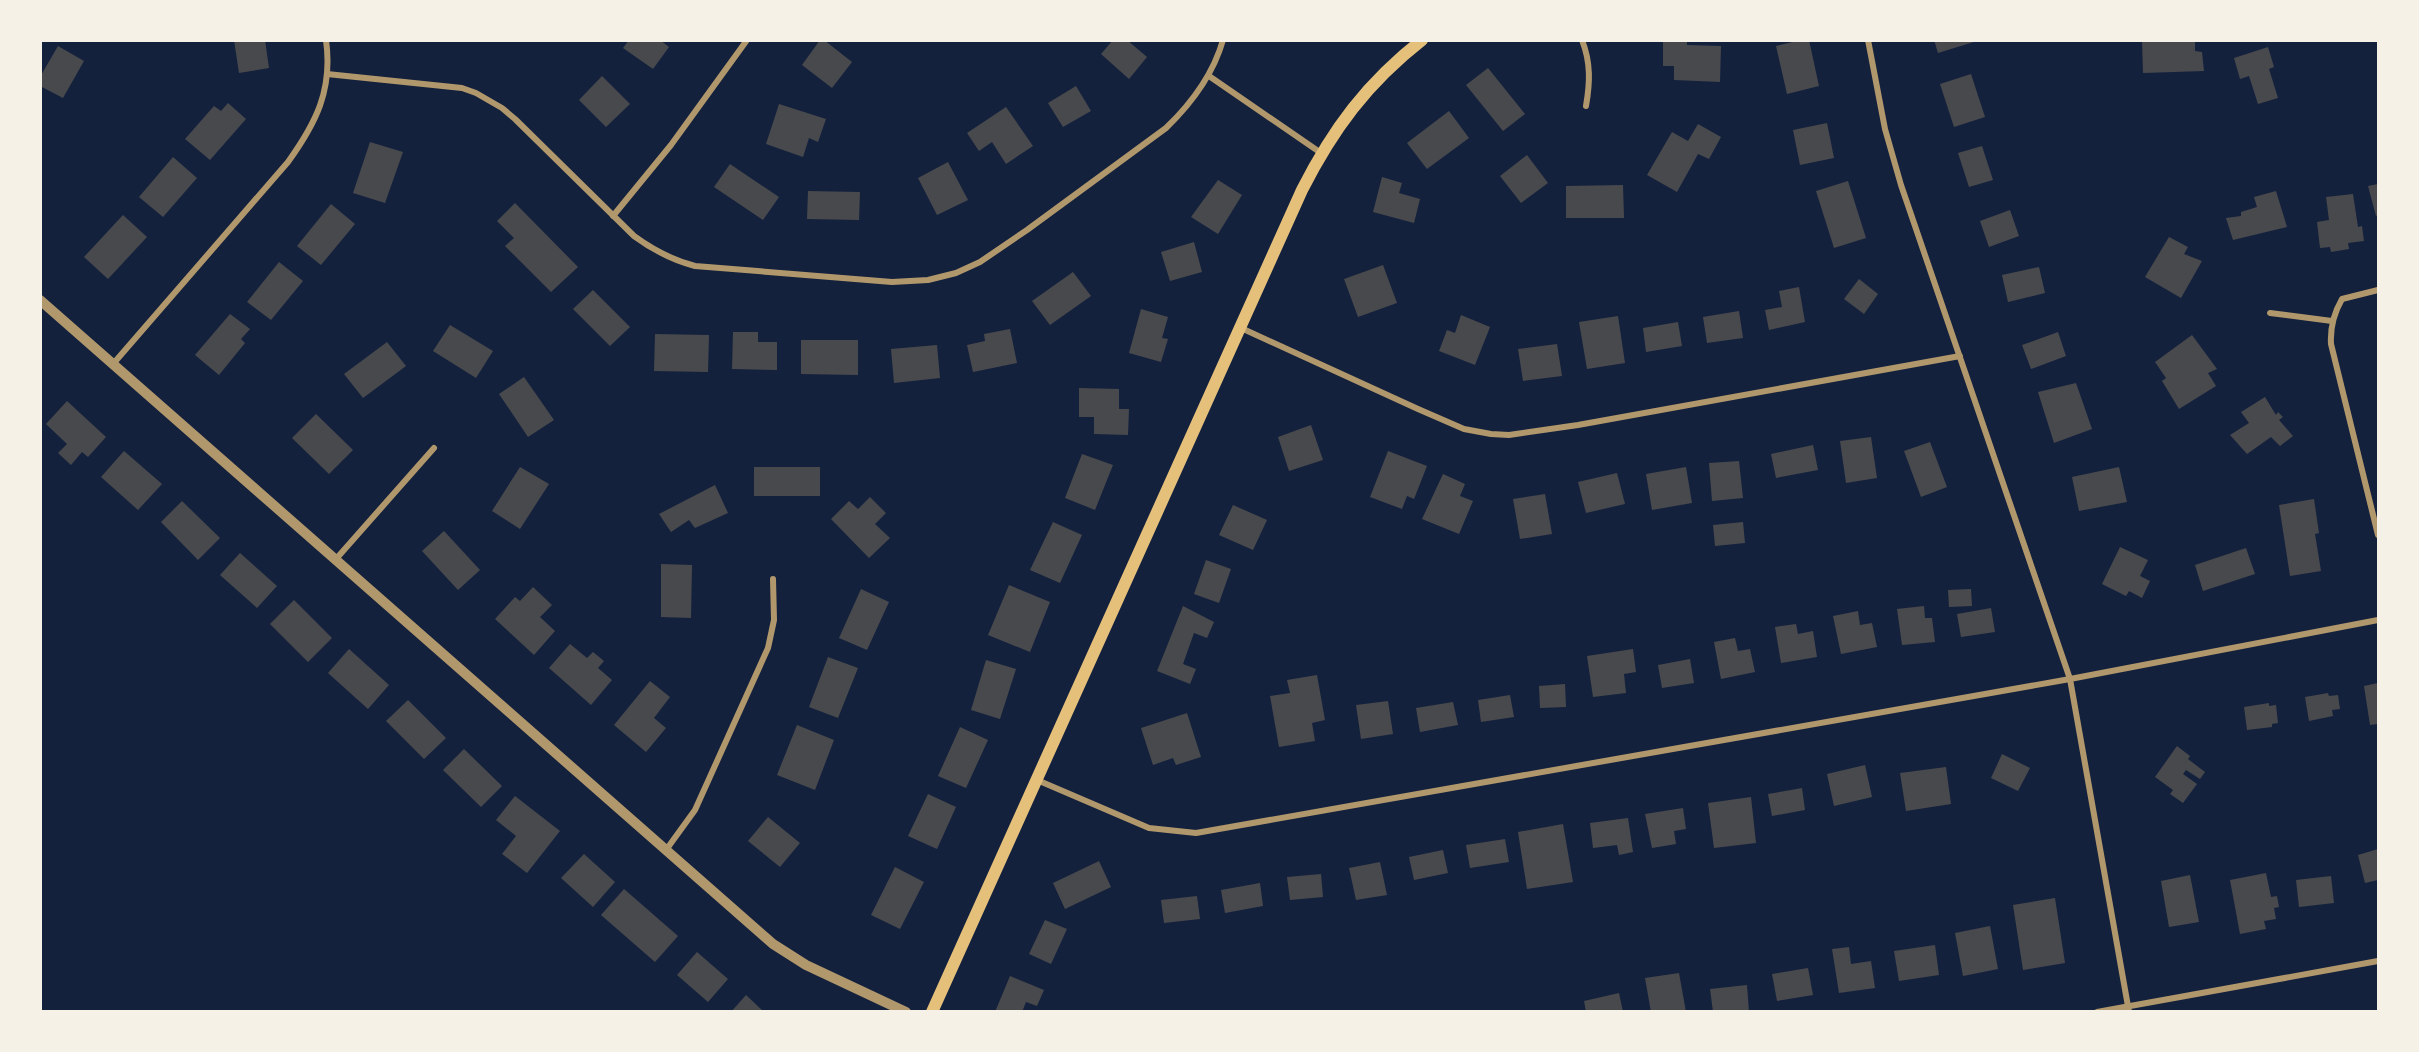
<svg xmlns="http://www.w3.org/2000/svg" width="2419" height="1052" viewBox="0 0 2419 1052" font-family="'Archivo Narrow',sans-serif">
<rect width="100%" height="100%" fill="#14213d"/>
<g fill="#48494c">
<path d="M234,40H265L269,68L239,73Z"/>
<path d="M629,40H660L669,47L653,69L623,48Z"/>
<path d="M820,40H824L852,62L832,88L802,65Z"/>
<path d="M1113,40H1127L1147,57L1129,79L1101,54Z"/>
<path d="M1663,40H1687V45L1721,46L1720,82L1674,80V66H1663Z"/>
<path d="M1801,40H1809L1819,86L1787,94L1776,46Z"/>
<path d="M1934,40H1977V41L1938,53Z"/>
<path d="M2195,40V51L2202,52L2204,71L2143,73L2142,41Z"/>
<path d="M58,46L84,61L63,98L40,86V77Z"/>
<path d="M2268,47L2274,67L2269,69L2278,98L2258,104L2249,76L2240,79L2234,58Z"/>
<path d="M1488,68L1525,114L1503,131L1466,85Z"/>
<path d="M1971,74L1985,117L1954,127L1940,84Z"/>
<path d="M602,76L630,104L606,127L579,100Z"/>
<path d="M1076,86L1091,111L1063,127L1048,103Z"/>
<path d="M228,103L246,119L210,160L185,139L214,106L221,111Z"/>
<path d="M779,104L826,119L818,142L809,138L803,157L766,144Z"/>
<path d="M1006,107L1033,146L1006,164L992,142L979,151L967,133Z"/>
<path d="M1449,111L1469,138L1427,169L1407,143Z"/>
<path d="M1827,123L1834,158L1800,165L1793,130Z"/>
<path d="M1698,124L1721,137L1709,159L1698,154L1677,192L1647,175L1672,132L1688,141Z"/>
<path d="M370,142L403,152L385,203L353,193Z"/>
<path d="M1982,146L1993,180L1969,187L1958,153Z"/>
<path d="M1527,155L1548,183L1521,203L1500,176Z"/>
<path d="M173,157L197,178L163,217L139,197Z"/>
<path d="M948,162L968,200L937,215L918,178Z"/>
<path d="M730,164L779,197L763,220L714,187Z"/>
<path d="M1382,177L1402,183L1399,193L1420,199L1414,223L1373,212Z"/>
<path d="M1218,180L1242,195L1218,234L1191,217Z"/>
<path d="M1848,181L1866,238L1834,248L1816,191Z"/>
<path d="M2378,184V215L2376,216L2368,186Z"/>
<path d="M1623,185L1624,218H1566V186Z"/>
<path d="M808,191L860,192L859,220L807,219Z"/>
<path d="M2276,191L2287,227L2233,240L2226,218L2241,216V212L2257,207L2254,197Z"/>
<path d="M2353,194L2358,227L2362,226L2364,241L2348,243L2349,249L2331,252L2330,247L2320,248L2317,222L2329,220L2326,197Z"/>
<path d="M515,203L578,267L551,292L505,246L514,238L497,221Z"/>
<path d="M331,204L355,224L321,265L297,246Z"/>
<path d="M2010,210L2019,236L1989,247L1980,221Z"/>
<path d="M123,215L147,237L108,279L84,257Z"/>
<path d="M2169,237L2188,247L2184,254L2202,261L2181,298L2145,277Z"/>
<path d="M1194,242L1202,272L1170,281L1161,252Z"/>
<path d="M279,262L303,281L271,320L247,302Z"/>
<path d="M1383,265L1397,303L1358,317L1344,279Z"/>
<path d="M2039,267L2045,293L2008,302L2002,275Z"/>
<path d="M1073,272L1091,296L1050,325L1032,301Z"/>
<path d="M1859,279L1878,294L1864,314L1844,299Z"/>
<path d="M1799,287L1805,322L1769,330L1765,310L1782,307L1779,291Z"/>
<path d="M593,290L630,327L610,346L573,309Z"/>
<path d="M1141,309L1168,317L1162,338L1168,339L1161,362L1129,353Z"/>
<path d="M1739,311L1743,338L1707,343L1703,317Z"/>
<path d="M230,314L250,329L241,339L245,343L219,375L195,355Z"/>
<path d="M1461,315L1490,327L1475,365L1439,351L1447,330L1455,333Z"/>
<path d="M1618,316L1625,363L1587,369L1579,322Z"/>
<path d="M1678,322L1682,346L1646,352L1643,328Z"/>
<path d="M450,325L493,351L476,378L433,351Z"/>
<path d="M1010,329L1017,363L973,372L967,345L985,341L984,334Z"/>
<path d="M733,332H758V342H777V370L732,369Z"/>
<path d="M2058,332L2066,356L2031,369L2022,345Z"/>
<path d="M655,334L709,335L708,372L654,371Z"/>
<path d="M2192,335L2217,369L2208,373L2216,386L2179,409L2162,381L2166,378L2155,362Z"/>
<path d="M801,340H858V375L801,374Z"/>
<path d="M387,342L406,366L363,398L344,374Z"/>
<path d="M1557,344L1562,376L1523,381L1518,349Z"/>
<path d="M937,345L940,378L894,383L891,349Z"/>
<path d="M524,377L554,420L528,437L499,394Z"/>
<path d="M2076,383L2092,429L2054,443L2038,392Z"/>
<path d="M1079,388L1119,389V409H1129L1128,435L1094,434V417H1079Z"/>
<path d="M2265,397L2276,415L2278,412L2283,417L2279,420L2293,436L2280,446L2271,437L2247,454L2230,435L2249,423L2241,412Z"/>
<path d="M67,401L106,437L88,457L82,452L71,465L58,453L67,444L46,424Z"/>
<path d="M316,414L353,450L329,474L292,438Z"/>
<path d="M1311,425L1323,460L1289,471L1278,437Z"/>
<path d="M1871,437L1877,478L1846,483L1840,441Z"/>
<path d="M1930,442L1947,487L1921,497L1904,451Z"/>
<path d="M1813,445L1818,470L1776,478L1771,454Z"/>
<path d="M124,451L162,484L138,510L101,477Z"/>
<path d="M1388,451L1427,466L1414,499L1407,496L1402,509L1370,497Z"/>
<path d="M1082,454L1113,465L1095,510L1065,498Z"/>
<path d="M1739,461L1743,498L1712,501L1709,463Z"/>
<path d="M520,467L549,484L520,529L492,511Z"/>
<rect x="754" y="467" width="66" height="29"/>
<path d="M1686,467L1692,503L1652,510L1646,474Z"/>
<path d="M2119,467L2127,502L2079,511L2072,477Z"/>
<path d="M1617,473L1625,504L1586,513L1578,482Z"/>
<path d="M1443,474L1465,484L1460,496L1473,501L1459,534L1422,519Z"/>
<path d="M715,485L728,513L695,528L689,520L671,532L659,514Z"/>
<path d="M1545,494L1552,534L1520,539L1513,499Z"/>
<path d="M870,497L886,513L875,524L890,538L869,558L831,519L849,501L858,509Z"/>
<path d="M2314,499L2319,533L2315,534L2321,571L2290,576L2279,505Z"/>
<path d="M182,501L220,538L198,560L161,522Z"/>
<path d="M1233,505L1267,520L1253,550L1219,535Z"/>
<path d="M1053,522L1082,535L1060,583L1030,570Z"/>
<path d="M1743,522L1745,543L1715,546L1713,525Z"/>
<path d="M444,531L480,570L458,590L422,551Z"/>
<path d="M2120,547L2148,560L2140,576L2150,581L2142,598L2129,591L2126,596L2102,584Z"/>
<path d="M2246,548L2255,574L2203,591L2195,565Z"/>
<path d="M240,553L277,586L257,608L220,575Z"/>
<path d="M1206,560L1231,569L1219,603L1194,594Z"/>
<path d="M661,564L692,565L691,618L661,617Z"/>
<path d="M1009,585L1050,602L1030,652L988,635Z"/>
<path d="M533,587L552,605L540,617L555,631L534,655L495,619L515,597L520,601Z"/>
<path d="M861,589L889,602L867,650L839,638Z"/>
<path d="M1971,589L1972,606L1949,607L1948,590Z"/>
<path d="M294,600L332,638L308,662L270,624Z"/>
<path d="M1183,606L1214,622L1207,638L1194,633L1183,664L1196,669L1190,684L1157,671Z"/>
<path d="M1924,606L1925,618H1932L1935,642L1902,645L1897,609Z"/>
<path d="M1991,608L1995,632L1961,637L1957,614Z"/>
<path d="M1858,611L1860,625L1872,623L1877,647L1841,654L1833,616Z"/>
<path d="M1796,624L1798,634L1813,631L1817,657L1781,663L1775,627Z"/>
<path d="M1735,638L1738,651L1750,649L1755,672L1721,679L1714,642Z"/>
<path d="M570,644L587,658L593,652L604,661L598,668L612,680L591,705L549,668Z"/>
<path d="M349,649L389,685L368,709L328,673Z"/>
<path d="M1633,649L1636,672L1624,674L1626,693L1593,697L1587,656Z"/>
<path d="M828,657L858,668L838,718L809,707Z"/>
<path d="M1690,659L1694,683L1662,688L1658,665Z"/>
<path d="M986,660L1016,669L1000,719L971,710Z"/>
<path d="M1317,675L1325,720L1312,723L1315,741L1279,747L1270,696L1290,693L1287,680Z"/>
<path d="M650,681L670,697L654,718L666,728L646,752L614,725Z"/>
<path d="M2378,683V724L2370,725L2364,686Z"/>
<path d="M1565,684L1566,707L1540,708L1539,686Z"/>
<path d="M2328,693L2329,696L2338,695L2340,709L2332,710L2333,716L2309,721L2305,697Z"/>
<path d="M1510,695L1514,717L1481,722L1478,700Z"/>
<path d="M408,700L446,738L424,759L386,721Z"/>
<path d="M1388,701L1393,734L1361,739L1356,705Z"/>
<path d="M1453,702L1458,725L1420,732L1416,708Z"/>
<path d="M2269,703V706L2276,705L2278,723L2272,724V727L2247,730L2244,707Z"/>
<path d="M1187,713L1201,757L1176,765L1173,758L1153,765L1141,728Z"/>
<path d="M797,725L834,740L815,790L777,775Z"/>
<path d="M960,727L988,740L966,788L938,776Z"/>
<path d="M2177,746L2190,756L2188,759L2205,772L2200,779L2186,770L2183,774L2197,784L2183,803L2170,794L2173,790L2155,777Z"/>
<path d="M464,749L502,786L481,807L443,770Z"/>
<path d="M2002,754L2030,768L2018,791L1991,778Z"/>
<path d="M1865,765L1872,797L1834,806L1827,774Z"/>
<path d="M1946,767L1951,804L1906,811L1900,773Z"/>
<path d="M1802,788L1805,810L1772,816L1768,794Z"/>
<path d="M928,794L956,807L937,849L908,836Z"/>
<path d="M515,796L560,831L527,873L502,854L516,836L496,820Z"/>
<path d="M1751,797L1756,843L1714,848L1708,803Z"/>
<path d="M1683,808L1686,829L1674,831L1676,844L1652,848L1645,814Z"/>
<path d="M768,817L800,843L780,867L748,841Z"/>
<path d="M1628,818L1633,852L1619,855L1617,845L1593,848L1590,823Z"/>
<path d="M1563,824L1573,882L1527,889L1518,832Z"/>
<path d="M1505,839L1509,862L1470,868L1466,845Z"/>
<path d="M2378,849V880L2365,883L2358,855Z"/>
<path d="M1443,850L1448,873L1414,880L1409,857Z"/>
<path d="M584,854L615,882L593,907L561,878Z"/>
<path d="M1099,861L1111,887L1065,909L1053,883Z"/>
<path d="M1380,862L1387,895L1356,900L1349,868Z"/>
<path d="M895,867L924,882L900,929L871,915Z"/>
<path d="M2266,873L2271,897L2277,896L2279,907L2274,908L2276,919L2264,921L2266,929L2240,934L2230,880Z"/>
<path d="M1321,874L1323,897L1290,900L1287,877Z"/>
<path d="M2190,875L2199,922L2169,927L2161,881Z"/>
<path d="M2331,876L2334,903L2299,907L2296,880Z"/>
<path d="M1260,883L1263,906L1225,913L1221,890Z"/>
<path d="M624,889L678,936L655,962L601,915Z"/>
<path d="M1197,896L1200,919L1164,923L1161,900Z"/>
<path d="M2055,898L2065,963L2023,970L2013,905Z"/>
<path d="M1045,920L1067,929L1051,964L1029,954Z"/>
<path d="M1990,926L1998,969L1963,976L1955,933Z"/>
<path d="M1935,945L1939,975L1899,981L1894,951Z"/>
<path d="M1849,947L1851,964L1871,961L1875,988L1839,993L1832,949Z"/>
<path d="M697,952L728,979L708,1002L677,975Z"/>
<path d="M1808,968L1813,995L1777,1001L1772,974Z"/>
<path d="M1679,973L1686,1012H1651L1645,978Z"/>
<path d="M1010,976L1044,990L1037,1006L1026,1002L1022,1012H995Z"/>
<path d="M1747,985L1749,1012H1713L1710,989Z"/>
<path d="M1619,993L1623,1012H1586L1584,1001Z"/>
<path d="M746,995L764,1012H731Z"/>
</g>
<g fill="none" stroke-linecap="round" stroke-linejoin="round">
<g stroke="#b1986c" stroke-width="6">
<path d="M1582,40C1591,63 1590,83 1586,106"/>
<path d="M1868,40L1885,129L1901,185L2070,679L2129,1012"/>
<path d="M327,74L462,88L476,93L502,108L515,119L634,236C653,250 672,260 695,266L892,282L928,280L956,273L980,262L1027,230L1166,128C1192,103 1213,75 1223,40"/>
<path d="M1209,76L1321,153"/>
<path d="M613,216L671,145L747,40"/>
<path d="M2378,290L2342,299C2334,313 2330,327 2331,344L2378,535"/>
<path d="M2270,313L2332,321"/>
<path d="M1241,328L1418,409L1464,429L1491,434L1509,435L1578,425L1960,356"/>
<path d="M113,364L288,162C316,123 333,90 326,40"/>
<path d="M336,559L434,448"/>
<path d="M1037,780L1149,828L1196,833L2070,679L2378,620"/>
<path d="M666,850L695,810L768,648L774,620L773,579"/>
<path d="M2097,1012L2378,961"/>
</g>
<path stroke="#b1986c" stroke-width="10" d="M40,300L773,944L806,965L906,1012"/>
<path stroke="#e5c07b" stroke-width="12" d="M932,1012L1302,190C1333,129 1367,83 1422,40"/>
</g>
<rect width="2419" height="1052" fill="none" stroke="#f6f1e7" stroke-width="84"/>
</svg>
